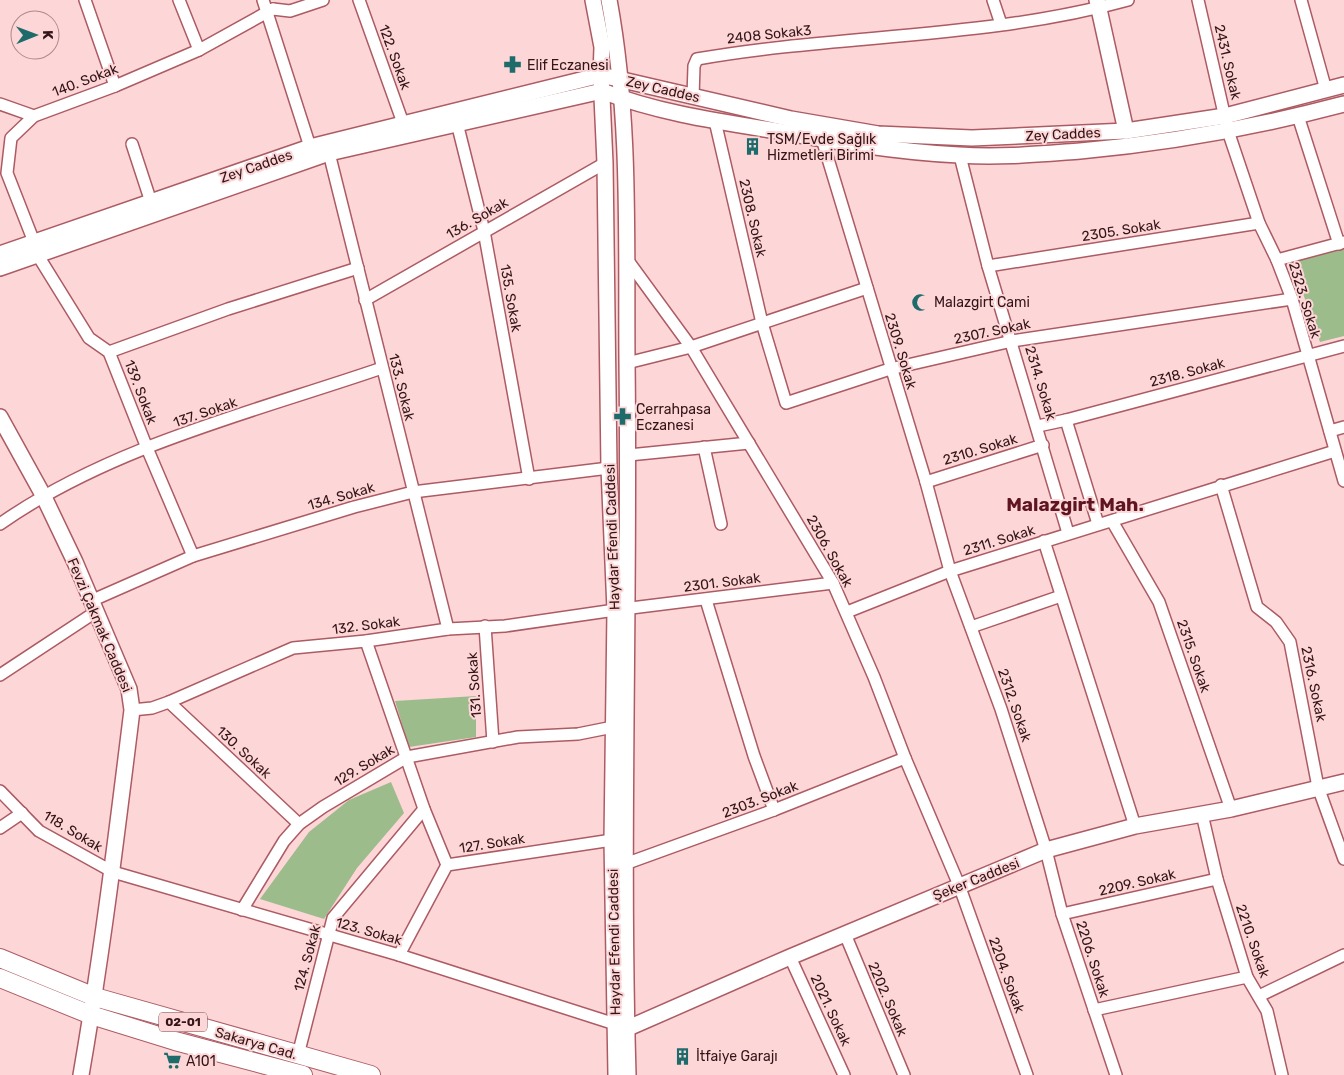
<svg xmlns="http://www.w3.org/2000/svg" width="1344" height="1075" viewBox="0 0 1344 1075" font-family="Rubik,sans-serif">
<rect width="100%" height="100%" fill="#fdd7d8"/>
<g fill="#9cbc8b">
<path d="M1344,248V336L1320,342L1292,262Z"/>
<path d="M476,696V737L409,747L395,701Z"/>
<path d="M391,782L404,813L357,868L324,919L260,899L309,832L349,800Z"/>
</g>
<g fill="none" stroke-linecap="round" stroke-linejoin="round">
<defs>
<g id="street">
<path d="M85,0L115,86"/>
<path d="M179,0L199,50"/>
<path d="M263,0L312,153"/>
<path d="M359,0L403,123"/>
<path d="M993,0L1001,24"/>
<path d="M1198,0L1228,131L1259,223L1277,260L1292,299L1344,481"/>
<path d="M1301,0L1326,90"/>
<path d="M273,9L290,11L323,0"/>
<path d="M693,97L694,66L697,59C839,34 988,39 1128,0"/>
<path d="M0,104L34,116"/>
<path d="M1298,116L1339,244"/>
<path d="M715,121L762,323L786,403L890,369L1012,341L1292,299"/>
<path d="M457,123L484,231L529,479"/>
<path d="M822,139L926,482L950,571L1001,709L1046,850L1062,914L1116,1075"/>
<path d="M132,144L151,202"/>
<path d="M329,153L448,629"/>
<path d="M960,156L988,266L1068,533"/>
<path d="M34,242L7,173L11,138L34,116L115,86L199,50L273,9"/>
<path d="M37,254L89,338L109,352L147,448L193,556"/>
<path d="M626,258L691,347L833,583L874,677L905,758L959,885L1027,1075"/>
<path d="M1277,260L1344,242"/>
<path d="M988,266L1259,223"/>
<path d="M365,300L605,163"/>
<path d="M109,352L228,309L358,268"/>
<path d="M627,363L691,347L867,288"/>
<path d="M1066,420L1098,524"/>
<path d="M1038,426L1066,420L1344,346"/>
<path d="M1330,431L1344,427"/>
<path d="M704,447L721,524"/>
<path d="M629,455L749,443"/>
<path d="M926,482L1043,445"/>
<path d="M1221,485L1257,607L1276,622L1290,642L1318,787L1344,859"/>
<path d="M1112,521L1159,602L1231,809"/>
<path d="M0,524C111,446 254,412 382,368"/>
<path d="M1044,541L1135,826"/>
<path d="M93,600L193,556L354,507L413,492L609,468"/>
<path d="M706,600L754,756L774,810"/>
<path d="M847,612L950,571L1335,451"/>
<path d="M485,626L493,742"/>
<path d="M971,627L1061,596"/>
<path d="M366,641L424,809L447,865"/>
<path d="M0,675L97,611"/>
<path d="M169,702L299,824"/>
<path d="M132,710L152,708L169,702L293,648L366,641L448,629L505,626L615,610L833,583"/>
<path d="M0,791L39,831L113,872L399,955L615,1024"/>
<path d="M1202,814L1217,879L1247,977L1267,1011L1282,1075"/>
<path d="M0,828L22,813"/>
<path d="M625,864L774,810L905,758"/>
<path d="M242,910L284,841L299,824L323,807L407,757L518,737L578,734L613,727"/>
<path d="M1062,914L1217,879"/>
<path d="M845,934L904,1075"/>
<path d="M399,955L447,865L612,840"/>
<path d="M790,957L844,1075"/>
<path d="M1259,996L1344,955"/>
<path d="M1094,1010L1247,977"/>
<path d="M298,1055L333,918L424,809"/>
</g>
<g id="secondary">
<path d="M593,0L602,47L601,75L605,163L609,468L615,610L612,840L616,1075"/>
<path d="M609,0C631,119 626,241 627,361C630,599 621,837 628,1075"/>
<path d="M1097,0L1126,131"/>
<path d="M0,254L310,147L601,75L791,119L878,134L972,138L1126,131L1225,116L1344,85"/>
<path d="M0,268L329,153L602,91C655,112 715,121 771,130C833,141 896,152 959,155C999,158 1040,154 1080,151C1170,143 1257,127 1344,104"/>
<path d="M0,417L43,495L75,562L129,689L132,710C117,832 102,954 81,1075"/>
<path d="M626,1029L790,957L1046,850L1135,826L1231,809L1344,782"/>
</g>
<g id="primary">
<path d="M0,958L95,997L371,1075"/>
<path d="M0,978L91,1015L175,1041L303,1075"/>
</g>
</defs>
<use href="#street" stroke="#ad5b63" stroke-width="14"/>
<use href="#secondary" stroke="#ad5b63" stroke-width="18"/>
<use href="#primary" stroke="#ad5b63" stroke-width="20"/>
<use href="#street" stroke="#fff" stroke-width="11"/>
<use href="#secondary" stroke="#fff" stroke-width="15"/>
<use href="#primary" stroke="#fff" stroke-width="18"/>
</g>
<defs>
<symbol id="pharmacy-bare" viewBox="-9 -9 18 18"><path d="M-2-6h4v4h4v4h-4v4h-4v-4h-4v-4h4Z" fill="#1e6b6b" stroke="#fdd7d8" stroke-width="2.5" paint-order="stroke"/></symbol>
<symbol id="building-bare" viewBox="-9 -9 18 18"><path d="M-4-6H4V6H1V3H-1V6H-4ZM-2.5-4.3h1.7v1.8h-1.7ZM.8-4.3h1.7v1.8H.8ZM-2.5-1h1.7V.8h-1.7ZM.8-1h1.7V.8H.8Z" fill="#1e6b6b" stroke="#fdd7d8" stroke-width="2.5" paint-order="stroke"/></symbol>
<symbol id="mosque-bare" viewBox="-9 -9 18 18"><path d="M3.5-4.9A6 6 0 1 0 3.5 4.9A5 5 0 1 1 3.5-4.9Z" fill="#1e6b6b" stroke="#fdd7d8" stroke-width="2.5" paint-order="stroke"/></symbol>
<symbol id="supermarket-bare" viewBox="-9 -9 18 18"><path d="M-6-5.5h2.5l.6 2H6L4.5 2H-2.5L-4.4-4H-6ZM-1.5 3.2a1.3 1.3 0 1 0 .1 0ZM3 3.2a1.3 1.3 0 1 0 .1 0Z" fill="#1e6b6b" stroke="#fdd7d8" stroke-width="2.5" paint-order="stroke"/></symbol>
</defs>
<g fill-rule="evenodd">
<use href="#pharmacy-bare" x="500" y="52" width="25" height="25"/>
<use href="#building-bare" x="740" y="134" width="25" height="25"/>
<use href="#mosque-bare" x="908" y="290" width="25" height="25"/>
<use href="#pharmacy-bare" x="610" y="404" width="25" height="25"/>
<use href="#building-bare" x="670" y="1044" width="25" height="25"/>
<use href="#supermarket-bare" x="160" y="1048" width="25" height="25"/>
</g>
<g text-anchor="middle" stroke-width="4" stroke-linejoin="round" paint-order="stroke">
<rect fill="#fdd7d8" stroke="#714e51" stroke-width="1" x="159" y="1012.5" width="48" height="19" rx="4"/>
<g font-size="12" font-weight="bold" fill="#351417">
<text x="183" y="1026">02-01</text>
</g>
<g font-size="14" fill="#351417" stroke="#fdd7d8">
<text transform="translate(769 34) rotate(-6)" y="5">2408 Sokak3</text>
<text transform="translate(395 57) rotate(70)" y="5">122. Sokak</text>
<text transform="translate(1228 62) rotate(77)" y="5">2431. Sokak</text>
<text transform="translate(85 80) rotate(-21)" y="5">140. Sokak</text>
<text transform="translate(663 89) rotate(13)" y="5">Zey Caddes</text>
<text transform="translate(1063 134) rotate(-3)" y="5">Zey Caddes</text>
<text transform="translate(256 166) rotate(-19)" y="5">Zey Caddes</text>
<text transform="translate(477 218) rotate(-30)" y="5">136. Sokak</text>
<text transform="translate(753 218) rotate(77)" y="5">2308. Sokak</text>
<text transform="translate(1121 230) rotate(-9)" y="5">2305. Sokak</text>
<text transform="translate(511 298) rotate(80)" y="5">135. Sokak</text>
<text transform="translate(1305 300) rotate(73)" y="5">2323. Sokak</text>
<text transform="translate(992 331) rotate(-12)" y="5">2307. Sokak</text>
<text transform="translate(901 351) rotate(73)" y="5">2309. Sokak</text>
<text transform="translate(1187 372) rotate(-15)" y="5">2318. Sokak</text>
<text transform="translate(1041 383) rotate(73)" y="5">2314. Sokak</text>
<text transform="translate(402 387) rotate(76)" y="5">133. Sokak</text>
<text transform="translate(141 392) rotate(69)" y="5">139. Sokak</text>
<text transform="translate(205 412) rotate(-19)" y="5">137. Sokak</text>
<text transform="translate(980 449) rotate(-17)" y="5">2310. Sokak</text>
<text transform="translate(341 496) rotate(-16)" y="5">134. Sokak</text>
<text transform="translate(612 537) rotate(-92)" y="5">Haydar Efendi Caddesi</text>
<text transform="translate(999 540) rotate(-17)" y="5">2311. Sokak</text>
<text transform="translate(830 551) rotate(61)" y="5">2306. Sokak</text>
<text transform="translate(722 582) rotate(-7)" y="5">2301. Sokak</text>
<text transform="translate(100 625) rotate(67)" y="5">Fevzi Çakmak Caddesi</text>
<text transform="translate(366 625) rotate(-7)" y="5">132. Sokak</text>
<text transform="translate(1194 656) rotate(71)" y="5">2315. Sokak</text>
<text transform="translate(1314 684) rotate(78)" y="5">2316. Sokak</text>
<text transform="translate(474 685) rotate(-94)" y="5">131. Sokak</text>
<text transform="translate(1015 705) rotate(71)" y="5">2312. Sokak</text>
<text transform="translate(244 752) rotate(43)" y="5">130. Sokak</text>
<text transform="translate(364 765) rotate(-31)" y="5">129. Sokak</text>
<text transform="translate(760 799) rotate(-21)" y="5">2303. Sokak</text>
<text transform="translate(73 831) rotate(31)" y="5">118. Sokak</text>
<text transform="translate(492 843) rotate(-9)" y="5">127. Sokak</text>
<text transform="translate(976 879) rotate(-22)" y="5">Şeker Caddesi</text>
<text transform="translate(1137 882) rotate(-13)" y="5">2209. Sokak</text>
<text transform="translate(369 931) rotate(16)" y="5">123. Sokak</text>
<text transform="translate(1253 941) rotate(71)" y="5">2210. Sokak</text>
<text transform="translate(614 942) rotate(-91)" y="5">Haydar Efendi Caddesi</text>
<text transform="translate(307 958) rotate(-75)" y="5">124. Sokak</text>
<text transform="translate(1093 959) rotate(72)" y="5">2206. Sokak</text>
<text transform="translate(1007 975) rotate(70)" y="5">2204. Sokak</text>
<text transform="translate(888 999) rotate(67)" y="5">2202. Sokak</text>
<text transform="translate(831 1010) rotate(65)" y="5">2021. Sokak</text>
<text transform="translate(256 1043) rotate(16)" y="5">Sakarya Cad.</text>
</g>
<g font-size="14" fill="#351417" stroke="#fdd7d8" text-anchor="start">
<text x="527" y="70">Elif Eczanesi</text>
<text x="767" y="144">TSM/Evde Sağlık<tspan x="767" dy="16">Hizmetleri Birimi</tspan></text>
<text x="934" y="307">Malazgirt Cami</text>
<text x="636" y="414">Cerrahpasa<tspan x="636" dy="16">Eczanesi</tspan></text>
<text x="696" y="1061">İtfaiye Garajı</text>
<text x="186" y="1066">A101</text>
</g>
<g font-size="19" font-weight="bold" fill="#5f1422" stroke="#fdd7d8">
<text x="1075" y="511">Malazgirt Mah.</text>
</g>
</g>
<g transform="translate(35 35) rotate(89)"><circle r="24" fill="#fdd7d8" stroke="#ad898b"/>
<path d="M0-4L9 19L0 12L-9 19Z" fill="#1e6b6b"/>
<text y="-8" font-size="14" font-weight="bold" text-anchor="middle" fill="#351417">K</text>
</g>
</svg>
